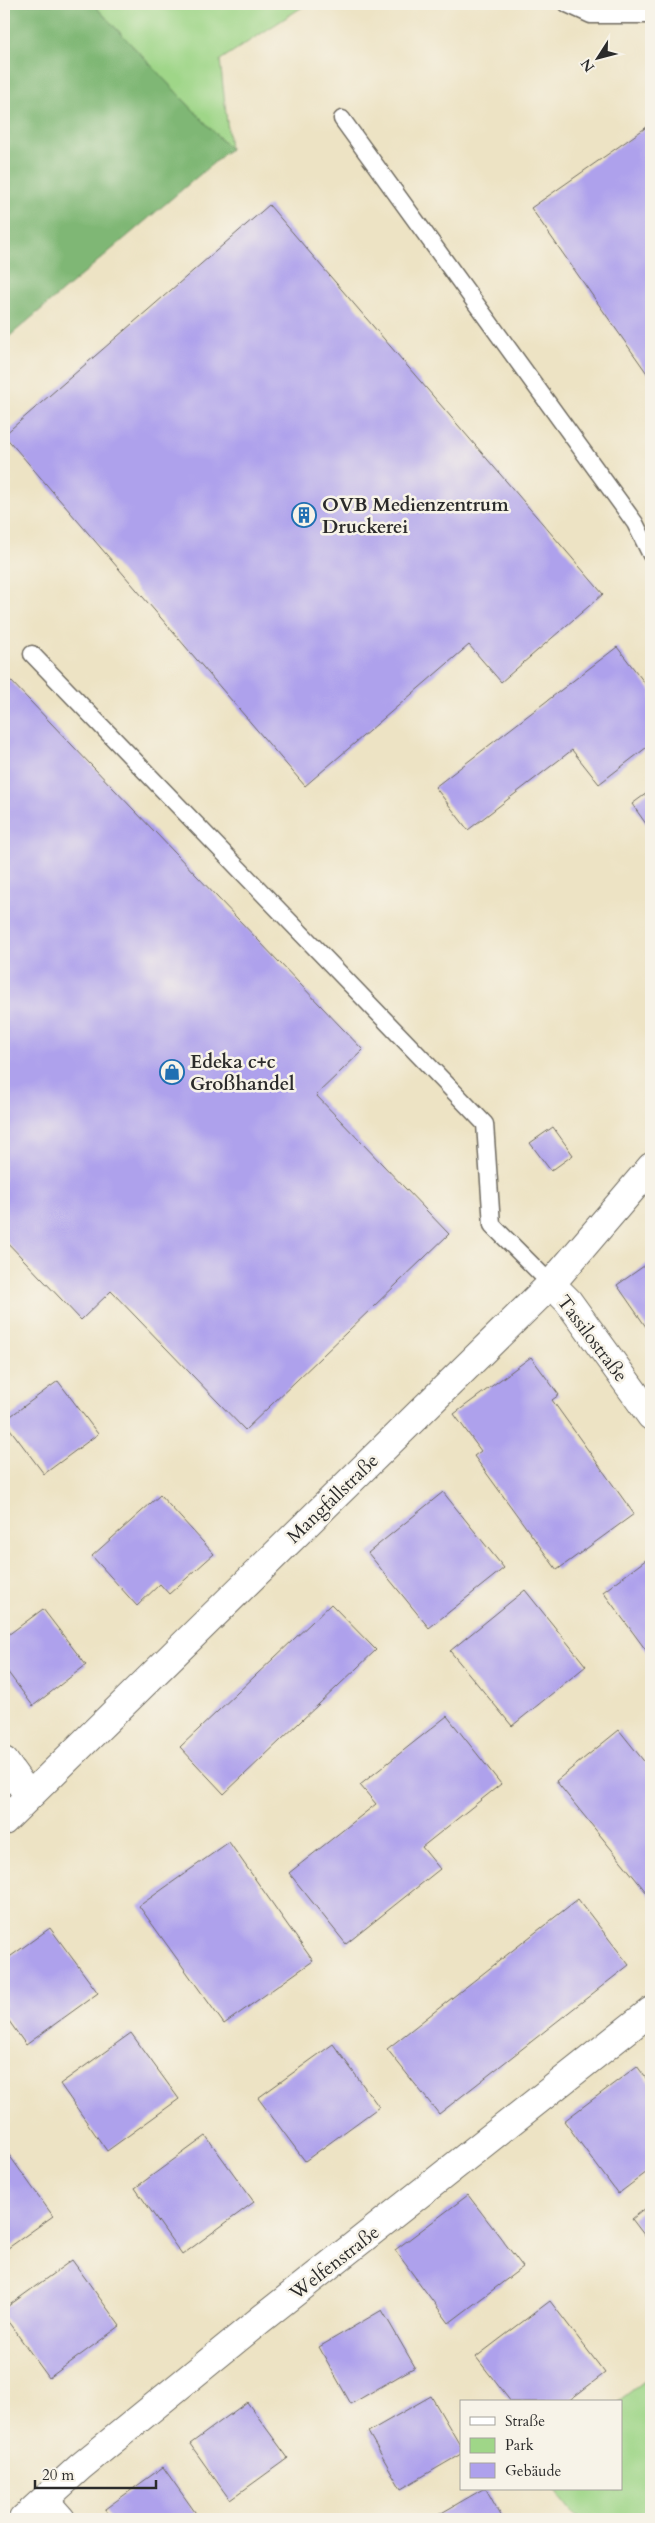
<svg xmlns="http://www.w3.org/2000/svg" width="655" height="2523" viewBox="0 0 655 2523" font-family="Cardo,serif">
<rect width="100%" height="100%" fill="#f7f3e8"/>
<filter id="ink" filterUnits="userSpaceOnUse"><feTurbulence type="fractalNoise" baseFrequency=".02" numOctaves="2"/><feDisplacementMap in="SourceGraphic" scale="10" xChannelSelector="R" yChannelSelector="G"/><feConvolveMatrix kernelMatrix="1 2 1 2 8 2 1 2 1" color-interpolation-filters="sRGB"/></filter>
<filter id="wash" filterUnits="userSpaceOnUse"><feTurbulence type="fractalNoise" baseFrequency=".0096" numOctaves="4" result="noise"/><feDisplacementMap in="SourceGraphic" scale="20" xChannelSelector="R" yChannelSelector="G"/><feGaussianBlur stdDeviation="1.12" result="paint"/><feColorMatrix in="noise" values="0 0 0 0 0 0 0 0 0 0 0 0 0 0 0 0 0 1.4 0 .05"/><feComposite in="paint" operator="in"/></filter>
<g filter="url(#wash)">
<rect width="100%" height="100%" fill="#ede3c4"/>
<g fill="#9fd688" stroke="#65805a">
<path d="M93,4H307L220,60L230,149Z"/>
<path d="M651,2376V2519H577L554,2489H621V2402H617Z"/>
</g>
<path fill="#7fb774" stroke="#557150" d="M4,4H93L230,149L4,341Z"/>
<g id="blocks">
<g fill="#aea1ec">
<path d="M651,124V379L531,208Z"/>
<path d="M269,205L603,594L501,682L469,645L305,786L4,435Z"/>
<path d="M617,647L651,691V744L599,784L572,750L468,830L435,787Z"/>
<path d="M9,679L363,1050L316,1095L449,1234L245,1430L111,1291L81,1320L4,1239V684Z"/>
<path d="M651,790V831L632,804Z"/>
<path d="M553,1127L573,1155L551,1171L530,1143Z"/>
<path d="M651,1261V1334L617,1285Z"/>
<path d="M531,1357L559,1395L552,1400L634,1514L557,1570L474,1456L481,1451L454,1414Z"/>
<path d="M58,1381L98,1434L44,1474L4,1421Z"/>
<path d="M443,1492L504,1568L429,1628L368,1553Z"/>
<path d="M160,1495L214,1554L169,1594L160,1584L137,1606L92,1556Z"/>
<path d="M651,1556V1657L603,1592Z"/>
<path d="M525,1590L586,1666L512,1726L450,1651Z"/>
<path d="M331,1604L376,1650L224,1794L180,1747Z"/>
<path d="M43,1609L86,1665L33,1706L4,1667V1638Z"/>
<path d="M447,1716L501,1784L422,1847L440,1869L346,1944L289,1873L376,1804L360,1785Z"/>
<path d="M619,1730L651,1770V1898L556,1781Z"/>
<path d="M229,1842L313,1961L224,2024L139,1906Z"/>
<path d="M578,1899L629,1965L439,2114L387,2049Z"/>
<path d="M50,1928L98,1993L26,2045L4,2014V1961Z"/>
<path d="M131,2033L179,2099L107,2151L60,2084Z"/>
<path d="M333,2044L379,2107L305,2161L258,2098Z"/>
<path d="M637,2066L651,2085V2169L618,2194L564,2121Z"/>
<path d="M206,2136L254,2202L182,2255L135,2188Z"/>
<path d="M4,2148L53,2216L4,2251Z"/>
<path d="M468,2195L523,2267L449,2323L395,2250Z"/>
<path d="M651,2204V2244L632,2219Z"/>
<path d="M72,2260L120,2326L49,2378L4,2316V2309Z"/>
<path d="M550,2301L605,2373L567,2402H511L476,2357Z"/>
<path d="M382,2310L415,2367L351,2404L319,2347Z"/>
<path d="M431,2396L461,2447V2454L401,2489L368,2432Z"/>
<path d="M247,2402L288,2458L230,2500L190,2444Z"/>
<path d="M163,2467L200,2519H112L105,2509Z"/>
<path d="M483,2489H486L503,2519H431Z"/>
</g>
</g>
</g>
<g filter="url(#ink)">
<use href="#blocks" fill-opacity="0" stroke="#6f6b61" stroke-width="1"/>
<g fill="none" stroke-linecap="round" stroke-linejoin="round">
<defs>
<g id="lane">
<path d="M567,4L591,15H651"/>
<path d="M342,119L635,523L651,555"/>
<path d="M32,654L485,1124L492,1225L551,1284"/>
</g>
<g id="street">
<path d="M551,1284L568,1301L651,1416"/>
<path d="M4,1761L29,1796"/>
<path d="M4,1821L551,1284L651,1167"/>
<path d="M45,2501L61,2519"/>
<path d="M23,2519L80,2467L260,2320L651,2011"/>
</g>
</defs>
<use href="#lane" stroke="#6f6b61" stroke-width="19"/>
<use href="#street" stroke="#6f6b61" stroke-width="30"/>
<use href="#lane" stroke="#fff" stroke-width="16"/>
<use href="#street" stroke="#fff" stroke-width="28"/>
</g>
</g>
<defs>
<symbol id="building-ring" viewBox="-11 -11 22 22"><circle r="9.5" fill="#f7f3e8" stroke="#1f6fb2" stroke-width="1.5"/><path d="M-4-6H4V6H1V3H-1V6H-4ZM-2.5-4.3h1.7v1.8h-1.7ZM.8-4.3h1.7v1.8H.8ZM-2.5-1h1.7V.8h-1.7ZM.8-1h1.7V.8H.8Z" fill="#1f6fb2"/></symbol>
<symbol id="shop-ring" viewBox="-11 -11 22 22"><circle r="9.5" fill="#f7f3e8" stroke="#1f6fb2" stroke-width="1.5"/><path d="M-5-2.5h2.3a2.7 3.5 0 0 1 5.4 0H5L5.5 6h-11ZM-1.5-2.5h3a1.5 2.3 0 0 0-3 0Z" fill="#1f6fb2"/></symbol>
</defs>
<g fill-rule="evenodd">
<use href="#building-ring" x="290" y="501" width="28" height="28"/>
<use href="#shop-ring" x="158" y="1058" width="28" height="28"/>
</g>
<g text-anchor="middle" stroke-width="5" stroke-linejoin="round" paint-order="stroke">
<g font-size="19" font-weight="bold" fill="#2b2b2b" stroke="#f7f3e8" text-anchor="start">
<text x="322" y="511">OVB Medienzentrum<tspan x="322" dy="22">Druckerei</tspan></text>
<text x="190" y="1068">Edeka c+c<tspan x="190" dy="22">Großhandel</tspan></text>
</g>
<g font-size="19" fill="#2b2b2b" stroke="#f7f3e8">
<text transform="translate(593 1338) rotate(53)" y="7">Tassilostraße</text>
<text transform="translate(332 1498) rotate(-44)" y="7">Mangfallstraße</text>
<text transform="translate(334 2262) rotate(-38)" y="7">Welfenstraße</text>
</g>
</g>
<rect width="655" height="2523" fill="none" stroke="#f7f3e8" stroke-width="20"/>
<rect x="460" y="2400" width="162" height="90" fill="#f7f3e8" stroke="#a5a39c"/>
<rect x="470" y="2417" width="25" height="8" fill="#ffffff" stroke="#a5a39c"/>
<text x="505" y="2426" font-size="15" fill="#2b2b2b">Straße</text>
<rect x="470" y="2438" width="25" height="15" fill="#9fd688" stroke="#a5a39c"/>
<text x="505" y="2450" font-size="15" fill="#2b2b2b">Park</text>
<rect x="470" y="2463" width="25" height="15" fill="#aea1ec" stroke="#a5a39c"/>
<text x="505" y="2476" font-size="15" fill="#2b2b2b">Gebäude</text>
<g transform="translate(598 58) rotate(234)" stroke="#f7f3e8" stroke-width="4" paint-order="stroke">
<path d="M0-4L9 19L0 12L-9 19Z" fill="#2b2b2b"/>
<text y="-8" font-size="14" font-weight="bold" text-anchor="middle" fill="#2b2b2b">N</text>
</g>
<path d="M35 2480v8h121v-8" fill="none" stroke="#2b2b2b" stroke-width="2.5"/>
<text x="42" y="2480" font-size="15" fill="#2b2b2b" stroke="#f7f3e8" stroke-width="4" paint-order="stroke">20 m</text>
</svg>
